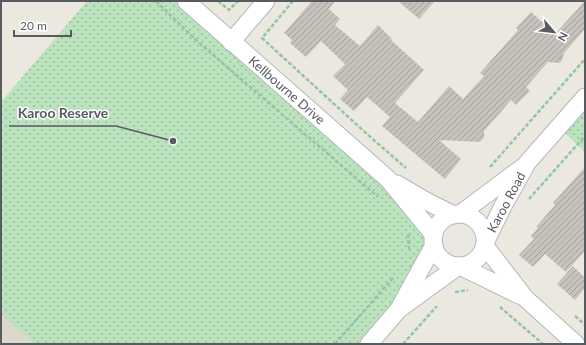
<svg xmlns="http://www.w3.org/2000/svg" width="586" height="345" viewBox="0 0 586 345" font-family="Lato,sans-serif">
<defs>
<pattern id="green-dots" width="8" height="8" patternUnits="userSpaceOnUse"><rect width="8" height="8" fill="#bbe3be"/><path d="M2 2h.1M6 6h.1" fill="none" stroke="#9bbb9e" stroke-width="1.8" stroke-linecap="round"/></pattern>
<pattern id="building-hatch" width="6" height="6" patternUnits="userSpaceOnUse"><rect width="6" height="6" fill="#c6c3bc"/><path d="M-1 1l2-2M0 6l6-6M5 7l2-2" fill="none" stroke="#a4a19c"/></pattern>
</defs>
<rect width="100%" height="100%" fill="#ebe9df"/>
<path fill="#dbd8cd" d="M1,314L35,344H1Z"/>
<g fill="url(#green-dots)">
<path d="M87,1H186L388,179L434,245L369,344H35L1,314V102Z"/>
<path d="M585,97V152L559,127Z"/>
</g>
<g fill="url(#building-hatch)">
<path d="M312,1H335L329,9L340,19L335,25L360,46L378,25L392,39L391,40L424,70L395,103L418,122L449,86L463,99L484,76L480,73L518,30L516,28L531,12L555,34L585,1V29L564,53L563,58L560,63L548,62L533,79L526,87L530,91L516,105L511,100L484,131V137L480,142L439,140L461,159L445,179L382,126L390,117L367,97L354,111L340,99L348,90L333,76L345,64L321,41L306,57L290,43L292,40L284,33Z"/>
<path d="M398,1H435L419,19Z"/>
<path d="M585,167V251L566,272L545,254L533,267L519,255L534,239L531,236L538,228L536,227L555,205L553,203Z"/>
<path d="M573,266L585,278V288L575,300L557,284Z"/>
</g>
<g fill="none" stroke-linecap="round" stroke-linejoin="round">
<defs>
<g id="minor">
<path d="M186,1L388,179L434,235"/>
<path d="M231,42L266,1"/>
<path d="M397,184L426,201L454,215"/>
<circle cx="459" cy="240" r="26"/>
<path d="M460,214L523,167"/>
<path d="M486,241L503,206L527,163L585,97"/>
<path d="M485,246L525,298L576,344"/>
<path d="M462,267L519,295"/>
<path d="M401,305L434,245"/>
<path d="M369,344L399,309L457,267"/>
</g>
</defs>
<use href="#minor" stroke="#b5b7bc" stroke-width="19"/>
<g stroke="#95c3a6" stroke-width="2.5" stroke-dasharray="4 2" stroke-linecap="butt">
<path d="M156,1L198,42L378,197"/>
<path d="M218,1L229,10L238,1"/>
<path d="M293,1L262,38L368,135L406,168"/>
<path d="M490,167L585,59"/>
<path d="M529,199L585,136"/>
<path d="M408,234L409,251"/>
<path d="M455,292L468,290"/>
<path d="M500,307L543,344"/>
<path d="M575,316L585,325"/>
<path d="M335,344L393,278"/>
<path d="M403,344L437,306"/>
</g>
<use href="#minor" stroke="#fff" stroke-width="17"/>
</g>
<g text-anchor="middle" stroke-width="3" stroke-linejoin="round" paint-order="stroke">
<g font-size="13" fill="#585b60" stroke="#fff">
<text transform="translate(287 90) rotate(41)" y="5">Kellbourne Drive</text>
<text transform="translate(506 202) rotate(-62)" y="5">Karoo Road</text>
</g>
</g>
<path fill="none" stroke="#585b60" stroke-width="1.5" d="M173 141L116 126H9"/>
<circle fill="#585b60" stroke="#fff" stroke-width="1.5" cx="173" cy="141" r="4"/>
<g font-size="14" text-anchor="middle" font-weight="bold" fill="#585b60" stroke="#fff" stroke-width="3" stroke-linejoin="round" paint-order="stroke">
<text x="63" y="118">Karoo Reserve</text>
</g>
<rect width="586" height="345" fill="none" stroke="#585b60" stroke-width="4"/>
<g transform="translate(554 32) rotate(118)" stroke="#ffffff" stroke-width="3" paint-order="stroke">
<path d="M0-3L7 15L0 10L-7 15Z" fill="#585b60"/>
<text y="-6" font-size="11" font-weight="bold" text-anchor="middle" fill="#585b60">N</text>
</g>
<path d="M14 30v6h57v-6" fill="none" stroke="#585b60" stroke-width="2"/>
<text x="20" y="30" font-size="12" fill="#585b60" stroke="#ffffff" stroke-width="3" paint-order="stroke">20 m</text>
</svg>
